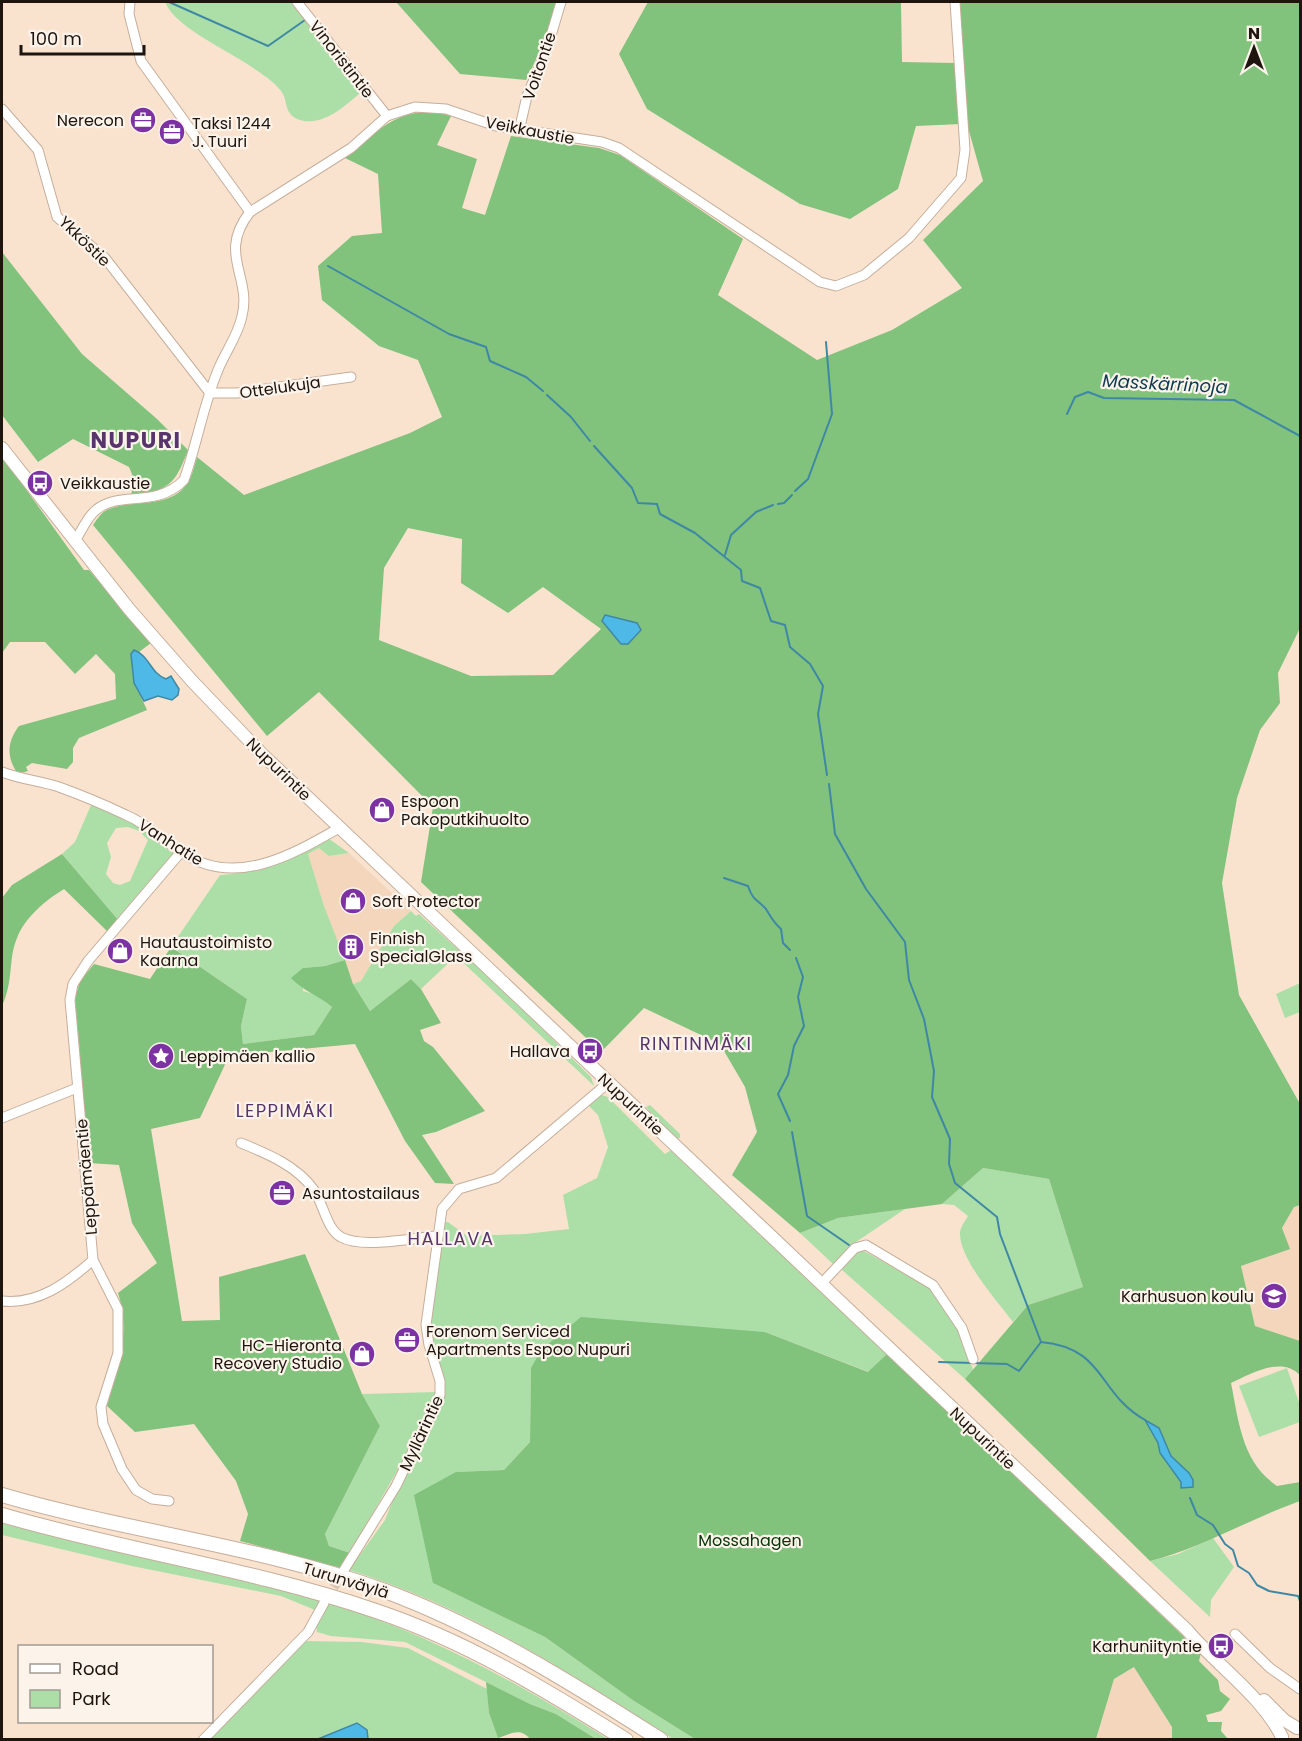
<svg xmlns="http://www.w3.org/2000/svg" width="1302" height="1741" viewBox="0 0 1302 1741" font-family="Poppins,sans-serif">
<rect width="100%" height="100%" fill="#fae3ce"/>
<g fill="#f3d6bc">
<path d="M319,848L330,856L349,853L411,911L394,926L361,981L353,984L324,906L308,854Z"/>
<path d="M1300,1205V1375L1259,1345L1241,1266L1257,1261L1282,1228L1294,1206Z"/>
<path d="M1135,1667L1172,1727V1739L1096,1740L1114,1679Z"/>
</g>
<g fill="#acdfa8" fill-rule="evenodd">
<path d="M165,2H291L360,93C344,107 319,130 295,118C285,112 287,102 283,94C277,84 265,76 256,70C232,52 175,28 165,2Z"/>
<path d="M91,805C120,817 154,828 174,852V857L119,921L62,854L75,842ZM128,827L139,831L148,840L130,881L120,885L113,883L106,874L111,857L107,843L116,828Z"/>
<path d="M328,838L349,853L329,856L319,848L308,854L324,906L345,960L325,966L303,968V991L317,995L332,1007L314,1035L243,1044L241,1026L247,999L171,947L220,875C259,873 293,855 328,838Z"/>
<path d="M411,911L416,916L419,914L504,991L591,1077L594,1086L456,956L421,989L411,979L370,1011L353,984L361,981L394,926Z"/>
<path d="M1300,983V1012L1285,1018L1276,994Z"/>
<path d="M601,1095L608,1097L665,1154L671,1150L887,1354L869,1372L765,1332L531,1368L530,1442L504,1470L456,1472L433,1583L545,1637L634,1701L695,1739H673C568,1672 469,1607 349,1570L385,1520L394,1497L441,1406L444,1393L429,1325L441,1222H448L467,1236L525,1234L569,1229L563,1195L597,1178L608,1147L598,1115L587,1104Z"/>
<path d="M650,1105L680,1134V1138L675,1139L646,1107Z"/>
<path d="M983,1168L1049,1179L1083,1287L1028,1305L1013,1322C998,1302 959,1259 960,1233C960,1228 965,1221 968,1216L954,1205L942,1204Z"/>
<path d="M905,1209L853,1244L833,1264L800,1233L838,1218Z"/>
<path d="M862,1250L931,1288L960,1331L973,1370L965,1379L841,1269L852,1255Z"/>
<path d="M1287,1368L1300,1405V1422L1259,1437L1239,1386Z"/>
<path d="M436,1392L424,1424L350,1553L329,1546L325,1534L380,1426L362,1394Z"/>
<path d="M2,1522L107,1549L193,1567L321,1600L315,1610L281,1596L132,1566L2,1535Z"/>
<path d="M1213,1538L1234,1567L1211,1600L1210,1617L1150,1561L1178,1554Z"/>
<path d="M328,1602C433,1636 515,1681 608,1739H596L556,1714L530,1704L405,1642L331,1636L317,1632L316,1623Z"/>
<path d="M303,1641L362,1642L408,1648L487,1689L489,1713L498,1738L207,1740Z"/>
</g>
<g fill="#81c27d" fill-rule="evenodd">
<path d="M396,2H556L544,43L526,80L460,74Z"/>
<path d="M648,2H901L902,62L956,63L961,124L916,126L898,189L850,219L800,204L647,109L619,54Z"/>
<path d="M957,2H1300V628L1278,673L1280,703L1260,730L1237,798L1222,883L1239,995L1300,1104V1205L1294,1207L1282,1228L1290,1249L1241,1266L1255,1326L1300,1341V1375C1282,1356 1252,1373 1231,1383C1239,1423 1242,1462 1277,1486L1300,1482V1501C1249,1519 1202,1548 1150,1561L965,1379L1028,1305L1083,1287L1049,1179L983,1168L942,1204L838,1218L800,1233L732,1175L757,1132L745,1087L720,1044L644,1008L601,1052L421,882L433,807L319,692L267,736L93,525C96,521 100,514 105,511C131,497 173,512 190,479C193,472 195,464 197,457L244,495L410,433L442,417L418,360L379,346L322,300L318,266L352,236L382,233L378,174L345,158C380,129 402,102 451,116L437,145L477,159L462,208L485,215L511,136L599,148L620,155L743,239L718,295L817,360L892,330L962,288L923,240L983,181L967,124ZM408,528L462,539L461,583L508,613L543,587L601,629L553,675L471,676L379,640L384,568Z"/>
<path d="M2,252L82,354L157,419L188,450C174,487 169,489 131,496L134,479L129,467L73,439L38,462L2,415Z"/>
<path d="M2,456L84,570H89L151,643L139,652L134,651L141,697L147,710L79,738L73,748V762L67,769L32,763L26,767L28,771L18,774C6,757 7,742 19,726L116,699L115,674L96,654L75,674L45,642H10L2,653Z"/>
<path d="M62,854L119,921L108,932L64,889C46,900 25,917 17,938C8,959 14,980 2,1006V898L12,885Z"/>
<path d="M171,947L247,999L241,1026L243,1044L314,1035L332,1007C318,995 303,991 291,978L303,968L325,966L345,960L353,984L370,1011L411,979L421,989L441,1023L420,1030L424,1041L433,1047L485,1111L436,1132L422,1135L454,1184L435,1183L405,1141L355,1044L229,1056L200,1118L151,1129L182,1321L220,1320L219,1277L305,1254L362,1394L380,1426L325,1534L329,1546L350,1553L341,1568L240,1541L248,1514L236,1481L194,1424L135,1432L107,1406C118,1369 131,1332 118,1293L157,1263L132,1223L119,1165L89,1163L75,998L80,981L94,964L150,979Z"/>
<path d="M581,1317L765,1332L868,1372L887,1354L1201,1653L1199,1661L1218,1680L1220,1691L1230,1699L1221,1711L1206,1715L1208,1722H1222L1221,1731L1228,1739H1172V1727L1134,1667L1114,1679L1096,1739H695L634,1701L545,1637L433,1583L414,1495L456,1472L504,1470L530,1442L531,1368L541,1350Z"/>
<path d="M486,1682L530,1704L556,1714L596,1739H530C520,1727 511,1734 498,1738L489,1713Z"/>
</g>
<g fill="#4eb9e6" stroke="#3f88a5" stroke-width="1.5">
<path d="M605,615L637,623L641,630L628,644H621L602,621Z"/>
<path d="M134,650C150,656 150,673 166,679L171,676L179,689L178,695L172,700L158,696L144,701L134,683L131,654Z"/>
<path d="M1145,1420L1159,1428L1171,1456L1189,1473L1193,1480V1487L1181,1488V1482L1160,1453L1158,1443Z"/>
<path d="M357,1723L367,1730L368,1739H318Z"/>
</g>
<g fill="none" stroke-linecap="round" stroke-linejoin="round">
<g stroke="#3f88a5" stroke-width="2">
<path d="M169,2L268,46L305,20"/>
<path d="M328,266L449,334L486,347L490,361L526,377L543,391"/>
<path d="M547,395L571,417L590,441"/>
<path d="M1067,414L1075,397L1088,392L1104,398L1234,400L1300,436"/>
<path d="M594,446L632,488L638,503L657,504L660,514L695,533L741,570L742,581L760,588L771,621L785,625L790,647L810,664L823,686L818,714L827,775"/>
<path d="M795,491L808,479L832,414L826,342"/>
<path d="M778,504L784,503L792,495"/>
<path d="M725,555L731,535L756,512L773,505"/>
<path d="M829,784L835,834L866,889L905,942L909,980L924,1019L934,1071L932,1097L950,1139L949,1164L955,1183L997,1217L1000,1234L1041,1342"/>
<path d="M724,878L748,886C753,901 757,899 766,909C771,917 773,922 781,929L783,943L790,950"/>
<path d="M790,1121L778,1094L788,1075L794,1046L804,1026L798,997L803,977L796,958"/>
<path d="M792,1132L807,1216L849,1245"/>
<path d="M1041,1342C1106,1348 1097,1393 1145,1420"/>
<path d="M939,1362L1007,1364L1019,1371L1041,1342"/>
<path d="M1190,1498L1197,1515L1213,1525L1225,1544L1233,1550L1238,1566L1249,1573L1257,1585L1269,1591L1298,1596L1300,1601"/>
</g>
<path stroke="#d9c4b1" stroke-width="9" stroke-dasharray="9 4.5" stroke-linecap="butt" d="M327,1599L343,1572"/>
<defs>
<g id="minor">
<path d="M130,2L129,14L141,61L250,212"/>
<path d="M297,2L387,116"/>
<path d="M2,109L38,150L57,217L105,258L210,393H237L351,377"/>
<path d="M519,131L527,96L547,49L561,2"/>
<path d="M75,541C81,532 87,517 96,510C120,490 156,509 184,480C197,444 203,406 218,370C225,352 238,336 242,316C252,276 217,254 250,212L351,148L387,116L415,107L446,109L496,126L602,142L619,148L820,282L836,286L864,275L909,238L961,178L965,150L955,2"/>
<path d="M2,772C20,779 40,781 59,787C81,795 105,805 126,815C148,824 163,841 183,853C235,888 292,855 339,828"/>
<path d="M2,1118L77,1088"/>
<path d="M241,1143C268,1154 297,1166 314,1190C323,1203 327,1230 341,1237C362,1249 413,1238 437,1236"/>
<path d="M822,1283L855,1248L866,1245L933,1285L962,1328L973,1359"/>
<path d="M2,1301C38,1305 67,1283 93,1260"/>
<path d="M169,1501L152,1499L136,1490L122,1469L103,1424L101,1407L118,1353V1309L93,1260L70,1000L73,984L88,961L181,852"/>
<path d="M344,1570L396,1486L440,1395V1381L429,1345L426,1325L442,1209L459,1189L496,1178L608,1083"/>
<path d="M1235,1634L1270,1668L1300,1689"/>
<path d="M203,1740L308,1632L324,1603"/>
</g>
<g id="major">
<path d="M2,448L129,609L192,681L262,754L1187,1630C1217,1666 1261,1695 1282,1737"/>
<path d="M1264,1700L1284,1720L1297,1728"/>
</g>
<g id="highway">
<path d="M2,1495C128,1532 261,1546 385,1591C484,1628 572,1683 661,1740"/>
<path d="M2,1515C125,1551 253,1569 376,1611C466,1641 546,1690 626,1740"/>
</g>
</defs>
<use href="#minor" stroke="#c5ae9b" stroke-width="11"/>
<use href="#major" stroke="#c5ae9b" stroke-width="14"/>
<use href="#highway" stroke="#c5ae9b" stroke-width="16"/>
<use href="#minor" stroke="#fff" stroke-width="9"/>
<use href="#major" stroke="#fff" stroke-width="12"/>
<use href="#highway" stroke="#fff" stroke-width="14"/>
</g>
<defs>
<symbol id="office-disc" viewBox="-11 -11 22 22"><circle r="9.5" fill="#7d32a4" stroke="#fcf3eb"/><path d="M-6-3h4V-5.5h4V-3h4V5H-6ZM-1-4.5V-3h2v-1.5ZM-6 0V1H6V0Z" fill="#fff"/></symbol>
<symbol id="bus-disc" viewBox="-11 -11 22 22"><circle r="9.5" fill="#7d32a4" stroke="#fcf3eb"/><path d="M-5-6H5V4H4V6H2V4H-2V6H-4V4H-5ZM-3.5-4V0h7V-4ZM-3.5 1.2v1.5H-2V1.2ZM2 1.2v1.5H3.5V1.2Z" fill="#fff"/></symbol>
<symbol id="shop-disc" viewBox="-11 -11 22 22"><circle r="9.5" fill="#7d32a4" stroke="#fcf3eb"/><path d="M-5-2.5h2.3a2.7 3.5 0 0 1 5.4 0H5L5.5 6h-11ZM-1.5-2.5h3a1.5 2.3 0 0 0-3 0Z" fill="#fff"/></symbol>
<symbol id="building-disc" viewBox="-11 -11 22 22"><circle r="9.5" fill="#7d32a4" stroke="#fcf3eb"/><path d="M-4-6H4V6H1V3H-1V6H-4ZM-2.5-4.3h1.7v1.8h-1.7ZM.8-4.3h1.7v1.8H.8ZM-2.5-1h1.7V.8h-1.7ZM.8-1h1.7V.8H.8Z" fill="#fff"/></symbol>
<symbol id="sight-disc" viewBox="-11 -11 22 22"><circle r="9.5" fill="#7d32a4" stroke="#fcf3eb"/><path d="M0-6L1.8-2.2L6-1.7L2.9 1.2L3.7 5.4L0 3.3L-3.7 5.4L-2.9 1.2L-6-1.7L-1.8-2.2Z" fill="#fff"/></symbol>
<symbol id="school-disc" viewBox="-11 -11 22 22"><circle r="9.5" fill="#7d32a4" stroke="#fcf3eb"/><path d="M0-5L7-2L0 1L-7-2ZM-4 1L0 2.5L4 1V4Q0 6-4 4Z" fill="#fff"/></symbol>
</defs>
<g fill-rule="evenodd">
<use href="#office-disc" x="128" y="105" width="30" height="30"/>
<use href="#office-disc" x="157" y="117" width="30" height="30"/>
<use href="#bus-disc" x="25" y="468" width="30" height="30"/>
<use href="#shop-disc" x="367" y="795" width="30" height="30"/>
<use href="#shop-disc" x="338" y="886" width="30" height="30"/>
<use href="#building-disc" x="336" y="932" width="30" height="30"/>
<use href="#shop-disc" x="105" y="936" width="30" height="30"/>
<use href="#bus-disc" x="575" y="1036" width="30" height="30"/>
<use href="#sight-disc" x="146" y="1041" width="30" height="30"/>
<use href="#office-disc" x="267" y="1178" width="30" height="30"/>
<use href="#school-disc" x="1259" y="1281" width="30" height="30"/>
<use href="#office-disc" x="392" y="1325" width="30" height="30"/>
<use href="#shop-disc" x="347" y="1339" width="30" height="30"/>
<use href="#bus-disc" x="1206" y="1631" width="30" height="30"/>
</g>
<g text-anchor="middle" stroke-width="4.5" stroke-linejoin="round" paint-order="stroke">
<g font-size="16" fill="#1d150e" stroke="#fcf3eb">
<text transform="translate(342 59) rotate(52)" y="6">Vinoristintie</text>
<text transform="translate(539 66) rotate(-71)" y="6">Voitontie</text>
<text transform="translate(530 130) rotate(11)" y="6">Veikkaustie</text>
<text transform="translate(85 241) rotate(44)" y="6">Ykköstie</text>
<text transform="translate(280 387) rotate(-8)" y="6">Ottelukuja</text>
<text transform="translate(279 769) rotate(44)" y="6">Nupurintie</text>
<text transform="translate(171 842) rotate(32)" y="6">Vanhatie</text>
<text transform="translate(631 1104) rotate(43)" y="6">Nupurintie</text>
<text transform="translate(86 1177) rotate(-95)" y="6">Leppämäentie</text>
<text transform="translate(421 1433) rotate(-65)" y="6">Myllärintie</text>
<text transform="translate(983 1438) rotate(43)" y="6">Nupurintie</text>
<text transform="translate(346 1580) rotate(17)" y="6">Turunväylä</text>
</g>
<g font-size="16" fill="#1d150e" stroke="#fcf3eb" text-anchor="start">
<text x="124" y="126" text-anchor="end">Nerecon</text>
<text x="192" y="129">Taksi 1244<tspan x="192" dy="18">J. Tuuri</tspan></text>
<text x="60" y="489">Veikkaustie</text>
<text x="401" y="807">Espoon<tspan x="401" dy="18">Pakoputkihuolto</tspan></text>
<text x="372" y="907">Soft Protector</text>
<text x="370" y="944">Finnish<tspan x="370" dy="18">SpecialGlass</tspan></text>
<text x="140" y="948">Hautaustoimisto<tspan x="140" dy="18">Kaarna</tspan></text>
<text x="570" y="1057" text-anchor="end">Hallava</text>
<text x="180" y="1062">Leppimäen kallio</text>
<text x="302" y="1199">Asuntostailaus</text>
<text x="1254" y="1302" text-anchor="end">Karhusuon koulu</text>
<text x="426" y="1337">Forenom Serviced<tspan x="426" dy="18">Apartments Espoo Nupuri</tspan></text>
<text x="342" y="1351" text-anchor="end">HC-Hieronta<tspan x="342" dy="18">Recovery Studio</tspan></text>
<text x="1202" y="1652" text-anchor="end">Karhuniityntie</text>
</g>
<g font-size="16" fill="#053406" stroke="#fcf3eb">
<text x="750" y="1546">Mossahagen</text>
</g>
<g font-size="18" font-style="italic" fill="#0d3c4f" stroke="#fcf3eb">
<text transform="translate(1165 384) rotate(3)" y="6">Masskärrinoja</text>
</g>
<g font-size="18" letter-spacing="1.5" fill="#57346c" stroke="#fcf3eb">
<text x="696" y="1050">RINTINMÄKI</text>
<text x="285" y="1117">LEPPIMÄKI</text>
<text x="451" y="1245">HALLAVA</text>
</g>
<g font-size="22" font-weight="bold" letter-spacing="1.5" fill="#57346c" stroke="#fcf3eb">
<text x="136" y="448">NUPURI</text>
</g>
</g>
<rect width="1302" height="1741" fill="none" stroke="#1d150e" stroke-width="6"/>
<rect x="18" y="1645" width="195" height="78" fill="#fcf3eb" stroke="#a39a93" stroke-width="1.5"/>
<rect x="30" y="1664" width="30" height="9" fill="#ffffff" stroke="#a39a93" stroke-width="1.5"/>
<text x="72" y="1675" font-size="18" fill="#1d150e">Road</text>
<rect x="30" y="1690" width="30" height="18" fill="#acdfa8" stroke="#a39a93" stroke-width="1.5"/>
<text x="72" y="1705" font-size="18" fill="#1d150e">Park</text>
<g transform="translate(1254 48)" stroke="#fcf3eb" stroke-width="4.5" paint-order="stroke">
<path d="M0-4.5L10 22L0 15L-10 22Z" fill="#1d150e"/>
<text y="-9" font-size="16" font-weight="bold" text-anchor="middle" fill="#1d150e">N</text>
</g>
<path d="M21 45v9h123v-9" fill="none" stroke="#1d150e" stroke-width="3"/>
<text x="30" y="45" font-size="18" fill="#1d150e" stroke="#fcf3eb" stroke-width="4.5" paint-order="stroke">100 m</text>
</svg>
